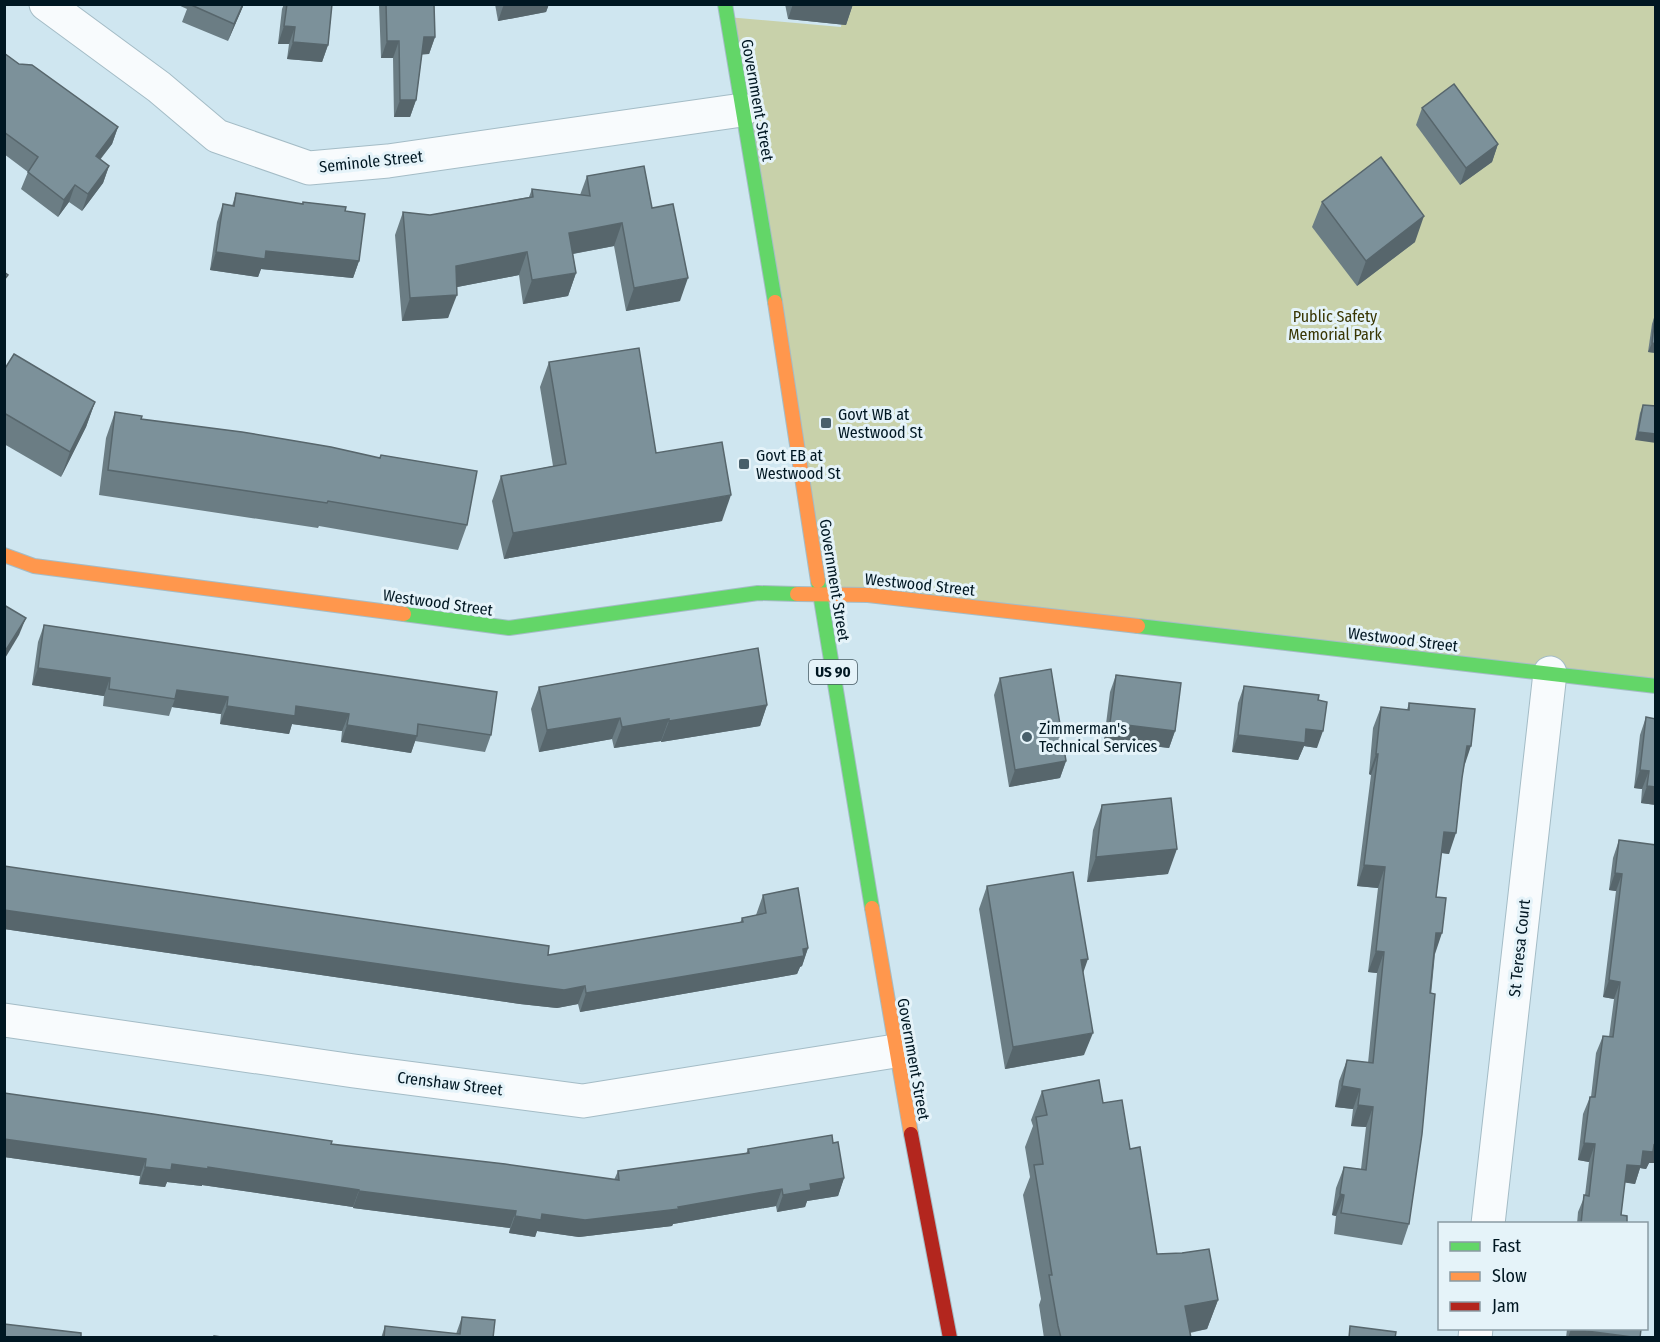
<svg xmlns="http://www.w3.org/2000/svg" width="1660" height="1342" viewBox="0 0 1660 1342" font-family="'Fira Sans Condensed',sans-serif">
<rect width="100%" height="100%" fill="#cfe6f0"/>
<path fill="#c8d1aa" d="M844,4L1655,5V686L820,593L727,17L841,27Z"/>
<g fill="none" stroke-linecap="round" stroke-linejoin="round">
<defs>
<g id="street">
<path d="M46,4L159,87L217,136L309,168L388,161L742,110"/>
<path d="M4,1020L354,1071L583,1101L895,1051"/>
<path d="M1488,1224L1550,673"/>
<path d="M1475,1338L1476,1328"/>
</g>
<g id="fast">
<path d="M725,4L775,302"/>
<path d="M818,581L872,908"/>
<path d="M404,614L509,628L758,593L797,594"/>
<path d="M1138,626L1656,686"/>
</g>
<g id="slow">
<path d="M775,302L818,581"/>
<path d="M4,555L34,566L404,614"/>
<path d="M797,594L868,595L1138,626"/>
<path d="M872,908L911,1134"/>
</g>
<path id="jam" d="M911,1134L950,1338"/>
</defs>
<use href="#street" stroke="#a4bcc6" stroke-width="35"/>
<use href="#fast" stroke="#a4bcc6" stroke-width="16"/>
<use href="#slow" stroke="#a4bcc6" stroke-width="16"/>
<use href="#jam" stroke="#a4bcc6" stroke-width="16"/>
<use href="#street" stroke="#f8fbfd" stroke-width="33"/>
<use href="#fast" stroke="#63d668" stroke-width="14"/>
<use href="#slow" stroke="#ff974d" stroke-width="14"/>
<use href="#jam" stroke="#b3261e" stroke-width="14"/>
</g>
<g fill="#6b7d84">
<path d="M176,4H244L228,41L182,22L187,9Z"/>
<path d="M284,4H332L328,45L322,62L287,59L289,44H278L282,9Z"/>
<path d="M379,4H434L435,37L429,54H422L416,100L410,117H394L393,58H381Z"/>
<path d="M495,4H549L546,12L498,21Z"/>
<path d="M785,4H853L846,25L788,19Z"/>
<path d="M4,53L19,64L118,127L112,144L100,160L109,166L103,183L82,211L69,202L58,217L21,189L28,172L4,154Z"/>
<path d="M1422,108L1498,144L1492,162L1460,185L1416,125Z"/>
<path d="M587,176L652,208L680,301L626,311L614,246L573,254L576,273L568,296L523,304L519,275L457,287L448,318L402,321L395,235L403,212L430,215L529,197L532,189L580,195Z"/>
<path d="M236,193L302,204L303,202L345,211L359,261L353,278L261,269L258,277L210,270L217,222L223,204L232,206Z"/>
<path d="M1322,202L1415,242L1357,286L1312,227Z"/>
<path d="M1655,315H1656V353L1648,352L1652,324Z"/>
<path d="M549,362L656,453L722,521L504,559L492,501L501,476L553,466L540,387Z"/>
<path d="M4,370L95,402L86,427L61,477L4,444Z"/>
<path d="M1643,405L1656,406L1635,440L1640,413Z"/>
<path d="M115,412L141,419L380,458L381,455L467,525L458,550L319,526L318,528L99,495L106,438Z"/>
<path d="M44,625L491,735L485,752L415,741L411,753L341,742L342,731L292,724L289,734L220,724L221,714L172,707L169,716L103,706L104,696L32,685L38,642Z"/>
<path d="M1116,675L1175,731L1169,748L1104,740L1110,692Z"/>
<path d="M1000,678L1066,761L1060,778L1009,787L994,695Z"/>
<path d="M1244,686L1317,748L1304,746L1298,760L1232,752L1238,703Z"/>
<path d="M539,687L767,705L760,726L661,742V741L614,748L612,739L539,752L531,709Z"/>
<path d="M1409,703L1464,767L1449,854L1441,853L1436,897L1435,954L1409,1224L1402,1245L1334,1234L1336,1216L1332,1215L1336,1188L1344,1167L1361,1169L1366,1127L1351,1126L1353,1109L1335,1107L1339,1081L1347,1060L1368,1063L1377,973L1368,972L1378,888L1357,886L1371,775L1369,774L1373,728L1381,707L1407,710Z"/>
<path d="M1646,717L1656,805L1641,803L1642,789L1634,788L1640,735Z"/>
<path d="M1102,805L1168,874L1087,882L1093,830Z"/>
<path d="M1619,840L1656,845V1163H1649L1646,1169L1640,1168L1635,1184L1625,1182L1621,1215L1627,1224H1577L1578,1212L1585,1195L1589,1162L1578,1160L1583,1114L1590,1097H1591L1596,1053L1603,1036L1609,1037L1614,999L1603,997L1616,891L1609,890L1613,858Z"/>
<path d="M4,866L548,955L740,923L742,918L756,915L763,895L808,948L802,966L800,967L797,974L580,1012L578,1004L557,1008L520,1004L4,929Z"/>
<path d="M987,886L1083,973L1084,1055L1005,1069L979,909Z"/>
<path d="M1042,1091L1103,1103L1130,1149L1157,1254L1218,1300L1207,1329L1190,1333L1191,1338H1044L1039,1305L1041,1299L1023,1195L1030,1177L1025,1147L1033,1126L1031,1120Z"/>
<path d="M833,1143L844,1178L838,1196L807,1201L805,1207L777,1212L776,1206L673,1224L672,1226L579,1237L537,1231L535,1237L509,1233L510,1228L353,1208V1207L202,1185V1186L167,1182L165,1187L139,1184L140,1176L4,1157L331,1144L614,1180L618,1171L746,1154L748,1149Z"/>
<path d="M462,1317L493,1338H381L385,1326L456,1334Z"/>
<path d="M1567,1329H1641L1640,1338H1566Z"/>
</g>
<g fill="#57666c">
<path d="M243,4H244L228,41L234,24Z"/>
<path d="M504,4H549L546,12L498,21Z"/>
<path d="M793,4H853L846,25L788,19Z"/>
<path d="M284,26L295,27L289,44H278Z"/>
<path d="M424,37H435L429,54L418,55Z"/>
<path d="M387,41H399L393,58H381Z"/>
<path d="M293,42L328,45L322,62L287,59Z"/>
<path d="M400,100H416L410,117H394Z"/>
<path d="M118,127L112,144L89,173L96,156Z"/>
<path d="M1498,144L1492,162L1460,185L1466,168Z"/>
<path d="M109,166L103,183L82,211L88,194Z"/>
<path d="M75,185L69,202L58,217L64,200Z"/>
<path d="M1424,216L1415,242L1357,286L1366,261Z"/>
<path d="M622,223L614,246L561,256L569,233Z"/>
<path d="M266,251L359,261L353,278L261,269L258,277L210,270L216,252Z"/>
<path d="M527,252L519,275L447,289L456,266Z"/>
<path d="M576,273L568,296L523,304L532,280Z"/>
<path d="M688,278L680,301L626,311L634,288Z"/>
<path d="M457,295L448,318L402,321L410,298Z"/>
<path d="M1652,343L1656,344V353L1648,352Z"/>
<path d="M95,402L86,427L61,477L70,452Z"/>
<path d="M1638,432L1656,434V443L1635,440Z"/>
<path d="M731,495L722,521L504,559L513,533Z"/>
<path d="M26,618L19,635L4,660V653Z"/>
<path d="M38,668L110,678L104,696L32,685Z"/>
<path d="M177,690L228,697L221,714L172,707L175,699Z"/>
<path d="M767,705L760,726L661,742L669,721Z"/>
<path d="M227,706H296L349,714L342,731L292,724L289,734L220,724Z"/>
<path d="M620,718L612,739L539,752L547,730Z"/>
<path d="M669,719L661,741L614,748L622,727Z"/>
<path d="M1110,723L1175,731L1169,748L1104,740Z"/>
<path d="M347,725L417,736L411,753L341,742Z"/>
<path d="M1306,729L1323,731L1317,748L1304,746L1298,760L1232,752L1238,735Z"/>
<path d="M1467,746H1471L1464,767Z"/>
<path d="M1376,754H1378L1371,775L1369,774Z"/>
<path d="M1066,761L1060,778L1009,787L1015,770Z"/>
<path d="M1640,770L1649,771L1642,789L1634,788Z"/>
<path d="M1647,786L1656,787V805L1641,803Z"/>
<path d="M1444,832L1456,833L1449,854L1436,852Z"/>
<path d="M1177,849L1168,874L1087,882L1096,857Z"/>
<path d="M1364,865L1385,867L1378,888L1357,886Z"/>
<path d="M1615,873L1622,874L1616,891L1609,890Z"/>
<path d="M4,910L585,986L578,1004L557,1008L520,1004L4,929Z"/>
<path d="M1436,933H1442L1435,954L1429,953Z"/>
<path d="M808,948L802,966L800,967L797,974L580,1012L586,993Z"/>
<path d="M1376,951L1384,952L1377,973L1368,972Z"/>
<path d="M1088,959L1080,982L1081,960Z"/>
<path d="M1609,980L1620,982L1614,999L1603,997Z"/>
<path d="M1093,1033L1084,1055L1005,1069L1013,1047Z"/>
<path d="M1342,1086L1360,1089L1353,1109L1335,1107Z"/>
<path d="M1358,1105L1373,1107L1366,1127L1351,1126Z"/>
<path d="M4,1139L146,1159L140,1176L4,1157Z"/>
<path d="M1584,1143L1595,1144L1589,1162L1578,1160Z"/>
<path d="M1654,1145L1656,1146V1163H1649L1646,1169L1640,1168L1635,1184L1621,1182L1627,1165L1643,1151Z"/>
<path d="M172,1164L208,1167L359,1190L353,1207L202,1185V1186L167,1182L165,1187L139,1184L145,1167Z"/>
<path d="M844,1178L838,1196L807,1201L805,1207L777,1212L783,1195L810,1184Z"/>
<path d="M782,1189L776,1206L673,1224L672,1226L579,1237L537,1231L535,1237L509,1233L515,1216L542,1214L678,1207Z"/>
<path d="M359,1191L516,1211L510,1228L353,1208Z"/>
<path d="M1340,1194L1344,1195L1336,1216L1332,1215Z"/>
<path d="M1218,1300L1207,1329L1175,1335L1185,1306Z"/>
<path d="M1571,1329L1637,1338H1568Z"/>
</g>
<g fill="#7c919a" stroke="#57666c" stroke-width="1.5">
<path d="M189,4H243L234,24Z"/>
<path d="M287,4H332L328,45L293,42L295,27L284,26Z"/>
<path d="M386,4H434L435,37H424L416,100H400L399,41H387Z"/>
<path d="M4,53L19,64L32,65L118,127L96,156L109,166L88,194L75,185L64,200L28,172L38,157L4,132Z"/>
<path d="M1454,84L1498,144L1466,168L1422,108Z"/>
<path d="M1381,157L1424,216L1366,261L1322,202Z"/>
<path d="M644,166L652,208L673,204L688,278L634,288L622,223L569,233L576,273L532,280L527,252L456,266L457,295L410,298L403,212L430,215L533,197L532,189L590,196L587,176Z"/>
<path d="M236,193L303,204V202L346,207L345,211L365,214L359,261L266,251L265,259L216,252L223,204L234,206Z"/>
<path d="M4,272L8,275L4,280Z"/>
<path d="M1655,315H1656V344L1652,343Z"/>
<path d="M639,348L656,453L722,442L731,495L513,533L501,476L566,464L549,362Z"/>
<path d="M14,354L95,402L70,452L4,413V370Z"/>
<path d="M1643,405L1656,406V434L1638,432Z"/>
<path d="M115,412L142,416L141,419L242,432L331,447L380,458L381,455L477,471L467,525L328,501L327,503L108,470Z"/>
<path d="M4,605L26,618L4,653Z"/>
<path d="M44,625L497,692L491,735L418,724L417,736L347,725L349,714L296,706L295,716L227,706L228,697L177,690L175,699L109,689L110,678L38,668Z"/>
<path d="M758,648L767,705L669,721V719L622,727L620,718L547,730L539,687Z"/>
<path d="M1051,669L1066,761L1015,770L1000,678Z"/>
<path d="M1116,675L1181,683L1175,731L1110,723Z"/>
<path d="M1244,686L1319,695L1318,700L1327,702L1323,731L1306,729L1305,743L1238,735Z"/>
<path d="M1409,703L1475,709L1471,746H1467L1462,778L1456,833L1444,832L1436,897L1446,898L1442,933H1436L1430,993L1435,994L1422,1134L1409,1224L1341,1213L1344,1195L1340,1194L1344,1167L1366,1170L1373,1107L1358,1105L1360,1089L1342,1086L1347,1060L1373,1063L1384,952L1376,951L1385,867L1364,865L1378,754H1376L1381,707L1409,710Z"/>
<path d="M1646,717L1656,719V787L1647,786L1649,771L1640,770Z"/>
<path d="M1171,798L1177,849L1096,857L1102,805Z"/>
<path d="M1619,840L1656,845V1146L1654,1145L1653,1152L1643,1151L1641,1166L1627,1165L1621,1215L1627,1216V1224H1581L1584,1195L1589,1196L1595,1144L1584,1143L1590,1097H1595L1603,1036L1613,1037L1620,982L1609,980L1622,874L1615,873Z"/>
<path d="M4,866L549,946L548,955L743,922L742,918L766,913L763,895L798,888L808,948L803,949L804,956L586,993L585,986L564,990L526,985L4,910Z"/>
<path d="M1073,872L1088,959L1081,960L1093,1033L1013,1047L987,886Z"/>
<path d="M1099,1080L1103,1103L1122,1100L1130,1149L1140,1147L1157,1254L1182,1253L1209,1249L1218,1300L1185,1306L1191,1338H1061L1058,1326L1049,1275H1052L1034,1165L1043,1164L1036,1117L1047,1115L1042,1091Z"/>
<path d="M4,1093L153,1114L332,1141L331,1144L505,1164L619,1180L618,1171L749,1153L748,1149L832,1135L833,1143L838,1142L844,1178L810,1184L811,1190L783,1195L782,1189L678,1207L679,1209L585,1220L542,1214L541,1220L515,1216L516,1211L359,1191V1190L208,1167V1169L172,1164L171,1170L145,1167L146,1159L4,1139Z"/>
<path d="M462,1317L495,1320L493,1338H384L385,1326L460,1334Z"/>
<path d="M4,1324L81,1333V1338H4Z"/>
<path d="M1350,1326L1396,1332L1395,1338H1349Z"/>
<path d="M1571,1329H1641L1640,1338Z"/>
<path d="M214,1336L229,1338H214Z"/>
</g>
<g fill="#485f6a" stroke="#e5f3f9" stroke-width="2">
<rect x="820" y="417" width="12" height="12" rx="3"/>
<rect x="738" y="458" width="12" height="12" rx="3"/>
<circle cx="1027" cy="737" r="6"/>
</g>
<g text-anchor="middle" stroke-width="6" stroke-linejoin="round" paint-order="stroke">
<rect fill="#e5f3f9" stroke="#455962" stroke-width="1.5" x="809" y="660" width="48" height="24" rx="4.5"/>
<g font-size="15" font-weight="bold" fill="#001722">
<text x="833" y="677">US 90</text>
</g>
<g font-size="16" fill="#001722" stroke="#e5f3f9">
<text transform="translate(758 100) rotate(80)" y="6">Government Street</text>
<text transform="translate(371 161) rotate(-6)" y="6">Seminole Street</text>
<text transform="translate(835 580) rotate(81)" y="6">Government Street</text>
<text transform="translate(920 584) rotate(6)" y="6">Westwood Street</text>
<text transform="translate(438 602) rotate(8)" y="6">Westwood Street</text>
<text transform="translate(1403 639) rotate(7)" y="6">Westwood Street</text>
<text transform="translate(1519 948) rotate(-84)" y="6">St Teresa Court</text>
<text transform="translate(914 1059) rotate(80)" y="6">Government Street</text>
<text transform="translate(450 1083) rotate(7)" y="6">Crenshaw Street</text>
</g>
<g font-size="16" fill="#393603" stroke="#e5f3f9">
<text x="1335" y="322">Public Safety<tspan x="1335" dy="18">Memorial Park</tspan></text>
</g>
<g font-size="16" fill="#001722" stroke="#e5f3f9" text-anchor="start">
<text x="838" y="420">Govt WB at<tspan x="838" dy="18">Westwood St</tspan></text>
<text x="756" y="461">Govt EB at<tspan x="756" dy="18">Westwood St</tspan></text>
<text x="1039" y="734">Zimmerman's<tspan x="1039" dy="18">Technical Services</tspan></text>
</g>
</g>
<rect width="1660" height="1342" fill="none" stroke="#001722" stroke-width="12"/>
<rect x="1438" y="1222" width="210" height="108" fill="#e5f3f9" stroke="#899ba3" stroke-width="1.5"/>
<rect x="1450" y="1242" width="30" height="9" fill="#63d668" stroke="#899ba3" stroke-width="1.5"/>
<text x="1492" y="1252" font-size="18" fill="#001722">Fast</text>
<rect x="1450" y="1272" width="30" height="9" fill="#ff974d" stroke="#899ba3" stroke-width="1.5"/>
<text x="1492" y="1282" font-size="18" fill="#001722">Slow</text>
<rect x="1450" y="1302" width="30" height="9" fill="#b3261e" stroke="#899ba3" stroke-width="1.5"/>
<text x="1492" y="1312" font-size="18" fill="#001722">Jam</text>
</svg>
